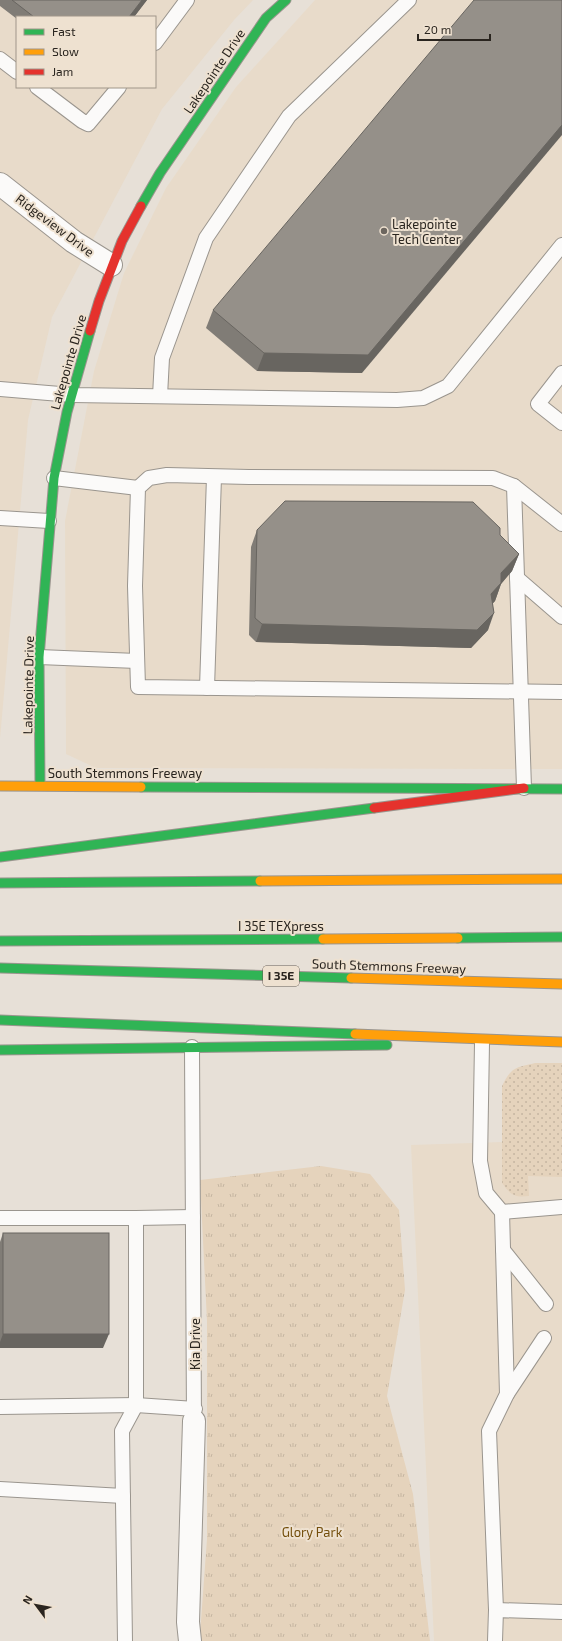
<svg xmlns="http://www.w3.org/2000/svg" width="562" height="1641" viewBox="0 0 562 1641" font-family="'Exo 2',sans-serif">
<defs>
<pattern id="grass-dots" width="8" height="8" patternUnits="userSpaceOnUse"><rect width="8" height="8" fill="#e5d3bc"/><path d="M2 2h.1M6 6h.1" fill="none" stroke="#c5b5a1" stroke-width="1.8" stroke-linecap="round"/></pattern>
<pattern id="park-tufts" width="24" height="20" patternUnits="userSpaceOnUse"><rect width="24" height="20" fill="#e5d3bc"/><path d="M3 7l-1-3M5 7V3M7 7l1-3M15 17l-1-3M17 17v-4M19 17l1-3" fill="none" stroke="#c5b5a1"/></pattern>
</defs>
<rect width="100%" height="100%" fill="#e7e0d7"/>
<g fill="#e8dbca" fill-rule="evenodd">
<path d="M0,0H253L234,20L162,109L52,317L28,420L0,739ZM17,17H155V87H17Z"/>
<path d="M315,0H562V769L96,768L66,754L65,521L94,371L124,273L166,188L236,87Z"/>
<path d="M562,1140V1641H434L411,1145Z"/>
</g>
<path fill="url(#grass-dots)" d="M535,1063H562V1177L528,1176L529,1196C514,1198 510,1194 502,1183V1086C512,1066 516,1068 535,1063Z"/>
<path fill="url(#park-tufts)" d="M321,1166L370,1174L399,1210L405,1290L387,1396L413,1494L430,1641H201L200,1634L207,1539V1321L200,1180Z"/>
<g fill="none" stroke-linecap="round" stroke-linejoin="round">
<defs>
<g id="lane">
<path d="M155,43L187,0"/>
<path d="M0,59L17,72"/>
<path d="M37,87L82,121L88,124L119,87"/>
<path d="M562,373L538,404L562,423"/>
<path d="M0,389L72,395L397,400L423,398L448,386L562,245"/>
<path d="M160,396L162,358L206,238L289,116L409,0"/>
<path d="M54,478L138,488"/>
<path d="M514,486L524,788"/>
<path d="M0,518L49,521"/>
<path d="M562,524L514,486L493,478L249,477L167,475L149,478L138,488L135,586L138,687L562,692"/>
<path d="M517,578L562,617"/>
<path d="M39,657L137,661"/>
<path d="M207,688L214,477"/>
<path d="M482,1043L480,1161L486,1193L502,1212L562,1207"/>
<path d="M192,1047L194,1421"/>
<path d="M0,1218H136V1405L122,1431L125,1641"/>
<path d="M136,1218L193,1217"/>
<path d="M503,1250L546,1304"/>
<path d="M507,1394L544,1338"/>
<path d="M0,1407L136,1405L195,1409"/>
<path d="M0,1489L123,1496"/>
<path d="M496,1610L489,1431L507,1394L502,1212"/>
<path d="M495,1641L496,1610L562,1612"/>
</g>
<g id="street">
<path d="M0,184L74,242L111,265"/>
<path d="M190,1641L188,1622L194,1421"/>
</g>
<g id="fast">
<path d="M141,206L160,173L266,18L286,0"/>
<path d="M40,785L39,657L54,478L67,412L90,331"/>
<path d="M141,787L562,789"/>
<path d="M0,857L374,808"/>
<path d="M0,883L260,881"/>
<path d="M458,938L562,937"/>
<path d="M0,941L323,939"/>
<path d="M0,968L351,978"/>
<path d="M0,1020L355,1034"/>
<path d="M0,1050L387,1045"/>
</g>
<g id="slow">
<path d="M0,786L141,787"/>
<path d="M260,881L562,879"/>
<path d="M323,939L458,938"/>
<path d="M351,978L562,984"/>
<path d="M355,1034L562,1042"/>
</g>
<g id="jam">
<path d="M90,331L99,301L122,241L141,206"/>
<path d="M374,808L524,788"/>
</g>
</defs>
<use href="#lane" stroke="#9a958e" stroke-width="16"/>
<use href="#street" stroke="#9a958e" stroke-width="24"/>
<use href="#fast" stroke="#9a958e" stroke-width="11"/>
<use href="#slow" stroke="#9a958e" stroke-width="11"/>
<use href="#jam" stroke="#9a958e" stroke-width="11"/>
<use href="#lane" stroke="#fbfaf9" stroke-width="14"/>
<use href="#street" stroke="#fbfaf9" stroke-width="22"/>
<use href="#fast" stroke="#30b455" stroke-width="9"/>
<use href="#slow" stroke="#ff9f0a" stroke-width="9"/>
<use href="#jam" stroke="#e5322d" stroke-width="9"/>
</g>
<g fill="#807c76">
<path d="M0,0H147L134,17H17V19L0,6Z"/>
<path d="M213,310L362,373L257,371L206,328Z"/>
<path d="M257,530L500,535L519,554L512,571L501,584L495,601L493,603L488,630L471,648L256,642L249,635L251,547Z"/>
<path d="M3,1233L103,1348H0V1242Z"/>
</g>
<g fill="#686560">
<path d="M142,0H147L134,17H129Z"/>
<path d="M562,125V135L362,373L257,371L264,353Z"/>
<path d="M519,554L512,571L501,584L495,601L485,612L491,594L501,573Z"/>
<path d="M494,613L488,630L471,648L256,642L262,624Z"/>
<path d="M3,1334H109L103,1348H0V1342Z"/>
</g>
<g fill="#959089" stroke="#686560">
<path d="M12,0H142L129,17H34Z"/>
<path d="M474,0H562V125L368,355L264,353L213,310Z"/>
<path d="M285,501L473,502L500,528V535L519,554L501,573V583L491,594L494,613L477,630L262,624L255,618L257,530Z"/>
<rect x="3" y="1233" width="106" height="101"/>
</g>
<circle fill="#6c665f" stroke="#eee1d0" stroke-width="1.5" cx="384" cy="231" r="4"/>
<g text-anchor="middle" stroke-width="4" stroke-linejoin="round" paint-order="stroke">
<rect fill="#eee1d0" stroke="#655d54" stroke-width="1" x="263" y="966" width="36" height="20" rx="3"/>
<g font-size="12" font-weight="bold" fill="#2a251f">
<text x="281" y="980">I 35E</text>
</g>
<g font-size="13" fill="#2a251f" stroke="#eee1d0">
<text transform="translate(214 71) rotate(-56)" y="5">Lakepointe Drive</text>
<text transform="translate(55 225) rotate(37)" y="5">Ridgeview Drive</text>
<text transform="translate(68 362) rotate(-74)" y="5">Lakepointe Drive</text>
<text transform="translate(28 685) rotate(-89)" y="5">Lakepointe Drive</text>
<text x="125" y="778">South Stemmons Freeway</text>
<text x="281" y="931">I 35E TEXpress</text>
<text transform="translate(389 966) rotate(2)" y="5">South Stemmons Freeway</text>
<text transform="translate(195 1344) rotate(-90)" y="5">Kia Drive</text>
</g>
<g font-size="13" fill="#2a251f" stroke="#eee1d0" text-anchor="start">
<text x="392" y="229">Lakepointe<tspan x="392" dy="15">Tech Center</tspan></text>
</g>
<g font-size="13" fill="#744f0d" stroke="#eee1d0">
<text x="312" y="1537">Glory Park</text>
</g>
</g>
<rect x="16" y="16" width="140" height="72" fill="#eee1d0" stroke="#a09689"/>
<rect x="24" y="29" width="20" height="6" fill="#30b455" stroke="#a09689"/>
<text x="52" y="36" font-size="12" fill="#2a251f">Fast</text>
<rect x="24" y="49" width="20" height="6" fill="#ff9f0a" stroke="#a09689"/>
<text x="52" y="56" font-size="12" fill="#2a251f">Slow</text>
<rect x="24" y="69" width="20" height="6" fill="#e5322d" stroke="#a09689"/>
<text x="52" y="76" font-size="12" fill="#2a251f">Jam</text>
<g transform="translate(36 1605) rotate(302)" stroke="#eee1d0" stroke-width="3" paint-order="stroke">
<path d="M0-3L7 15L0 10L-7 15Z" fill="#2a251f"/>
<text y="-6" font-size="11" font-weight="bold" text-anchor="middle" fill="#2a251f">N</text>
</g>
<path d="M418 34v6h72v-6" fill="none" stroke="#2a251f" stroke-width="2"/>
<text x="424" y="34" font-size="12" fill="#2a251f" stroke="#eee1d0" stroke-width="3" paint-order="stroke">20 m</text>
</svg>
